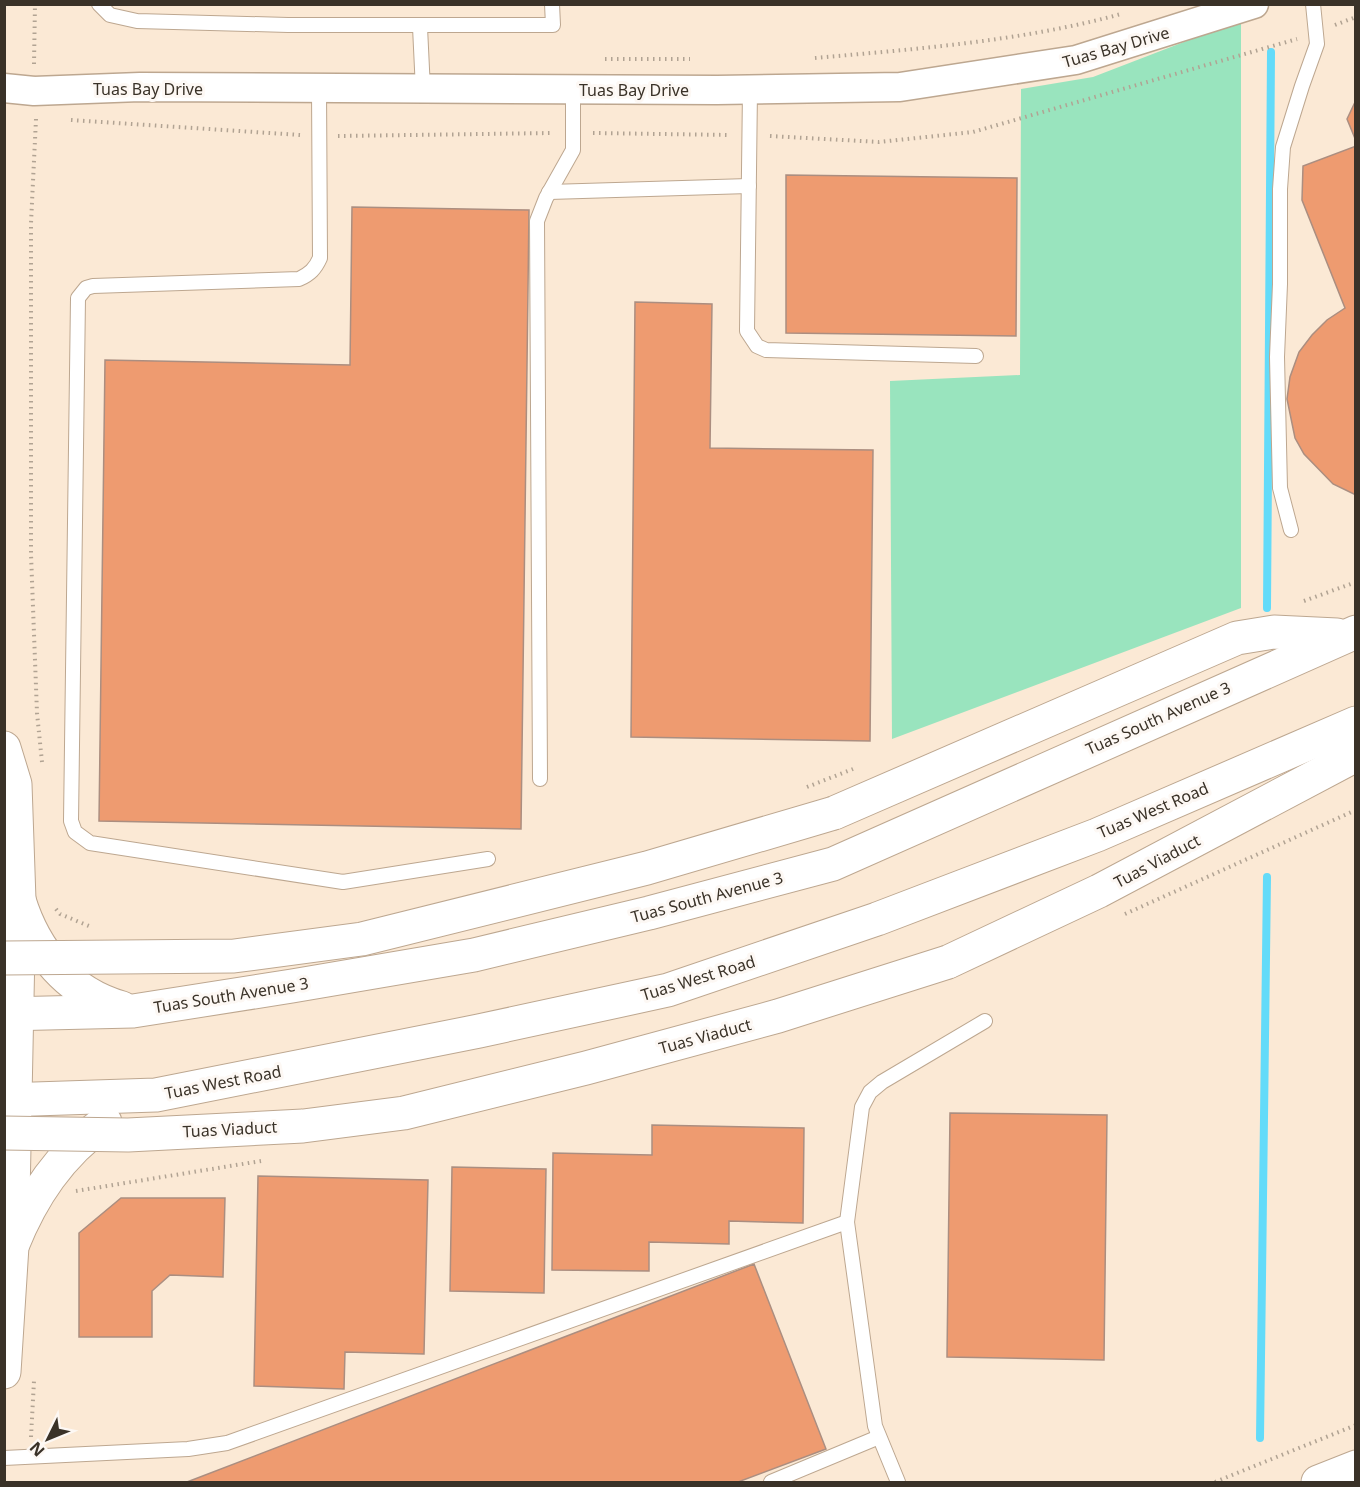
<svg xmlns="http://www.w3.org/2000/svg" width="1360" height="1487" viewBox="0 0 1360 1487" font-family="'Noto Sans',sans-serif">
<rect width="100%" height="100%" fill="#fbe9d5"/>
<path fill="#99e4be" d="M1241,20V608L892,739L890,381L1020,375L1021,89L1093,77Z"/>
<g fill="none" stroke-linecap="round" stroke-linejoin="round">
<g stroke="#63dbf9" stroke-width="8">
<path d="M1267,608L1271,52"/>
<path d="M1260,1438L1267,877"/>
</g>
</g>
<g fill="#ee9b70" stroke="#ab8e80" stroke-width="1.5">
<path d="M1356,100V141L1347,119Z"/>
<path d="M1356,146V495L1333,484L1304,454L1295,438L1287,399L1290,377L1299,352L1312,335L1327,320L1345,308L1302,200L1303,166Z"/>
<path d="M786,175L1017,178L1016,336L786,333Z"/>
<path d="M352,207L529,210L521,829L99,821L105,360L350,365Z"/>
<path d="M635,302L712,304L710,448L873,450L870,741L631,737Z"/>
<path d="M950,1113L1107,1115L1104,1360L947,1357Z"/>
<path d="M652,1125L804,1128L803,1223L729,1221V1244L649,1242V1271L552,1270L553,1153L652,1155Z"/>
<path d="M452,1167L546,1169L544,1293L450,1291Z"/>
<path d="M258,1176L428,1180L424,1354L345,1352L344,1389L254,1386Z"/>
<path d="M121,1198H225L223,1277L170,1275L152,1291V1337H79V1233Z"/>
<path d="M754,1264L826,1449L738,1482H187Z"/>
</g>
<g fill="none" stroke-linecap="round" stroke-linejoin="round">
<defs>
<g id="service">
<path d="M99,4L110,15L137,21L288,25H553L552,4"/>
<path d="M420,27L423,90"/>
<path d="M319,89L320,258C315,269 310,274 299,279L93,286L86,288L78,298L71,821L75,832L90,843L343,882L488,859"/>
<path d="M750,90L747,331L757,346L766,350L976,356"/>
<path d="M549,192L749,186"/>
<path d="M1291,530L1280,488L1277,357L1280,284V189L1283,147L1302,86L1317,44L1313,4"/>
<path d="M540,779L537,221L546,198L573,150V90"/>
<path d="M4,1458L188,1449L227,1443L847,1222"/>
<path d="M771,1482L879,1437"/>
<path d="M898,1482L875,1426L847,1222L862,1107L870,1092L882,1082L985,1021"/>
</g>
<path id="minor" d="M4,88L34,91L140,87L717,90L900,87L1076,60L1254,4"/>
<path id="tertiary" d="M4,748L15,784L19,900L12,1246L4,1372"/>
<path id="secondary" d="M1318,1482L1356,1467"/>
<g id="primary">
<path d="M834,813L1237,638L1274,632L1337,635"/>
<path d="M19,900C35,952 69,993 122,1008"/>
<path d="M948,962L1099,891L1356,755"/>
<path d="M4,1014L133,1011L292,986L474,955L649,913L833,864L1356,632"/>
<path d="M4,1100L156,1095L479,1031L668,990L877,919L1097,835L1356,723"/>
<path d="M12,1246C32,1196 60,1154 105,1122"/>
</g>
</defs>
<use href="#service" stroke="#bda790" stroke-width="16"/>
<use href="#minor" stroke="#bda790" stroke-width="31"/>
<use href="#tertiary" stroke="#bda790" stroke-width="35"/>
<use href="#secondary" stroke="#bda790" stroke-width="35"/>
<use href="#primary" stroke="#bda790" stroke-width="35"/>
<g stroke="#b1a393" stroke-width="4" stroke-dasharray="1.5 4.5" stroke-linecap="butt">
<path d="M1335,25L1356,17"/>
<path d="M815,58C916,49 1023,41 1121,14"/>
<path d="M605,59H690"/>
<path d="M34,64L35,4"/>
<path d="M36,119L31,223V554L37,713L42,762"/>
<path d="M71,120L300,135"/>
<path d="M593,133L729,135"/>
<path d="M338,136L552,133"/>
<path d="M770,136L879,142L973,132L1297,39"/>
<path d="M1304,601L1356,582"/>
<path d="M807,787L853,769"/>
<path d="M56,909L60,914L89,926"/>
<path d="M1125,914L1356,810"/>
<path d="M76,1191L261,1161"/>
<path d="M31,1437L34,1381"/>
<path d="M1215,1482L1356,1425"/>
</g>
<use href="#service" stroke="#fff" stroke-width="14"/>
<use href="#minor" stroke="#fff" stroke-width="28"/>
<use href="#tertiary" stroke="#fff" stroke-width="33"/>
<use href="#secondary" stroke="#fff" stroke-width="33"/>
<use href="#primary" stroke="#fff" stroke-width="33"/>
<defs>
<g id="primary-bridge">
<path d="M4,958L234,956L362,939L647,868L834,813"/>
<path d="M4,1133L128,1135L303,1126L404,1113L586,1068L778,1016L948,962"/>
</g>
</defs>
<use href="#primary-bridge" stroke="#bda790" stroke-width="35" stroke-linecap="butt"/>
<use href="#primary-bridge" stroke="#fff" stroke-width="33"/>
</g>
<g text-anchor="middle" stroke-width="6" stroke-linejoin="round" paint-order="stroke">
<g font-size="16" fill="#3a3228" stroke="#fdf8f4">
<text transform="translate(1116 47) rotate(-16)" y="6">Tuas Bay Drive</text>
<text x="148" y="95">Tuas Bay Drive</text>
<text x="634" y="96">Tuas Bay Drive</text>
<text transform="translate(1158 718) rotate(-24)" y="6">Tuas South Avenue 3</text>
<text transform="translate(1153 810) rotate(-23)" y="6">Tuas West Road</text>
<text transform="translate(1157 861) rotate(-28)" y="6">Tuas Viaduct</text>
<text transform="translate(707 897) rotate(-15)" y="6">Tuas South Avenue 3</text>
<text transform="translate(698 978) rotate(-17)" y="6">Tuas West Road</text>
<text transform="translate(231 995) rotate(-9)" y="6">Tuas South Avenue 3</text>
<text transform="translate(705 1036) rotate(-15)" y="6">Tuas Viaduct</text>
<text transform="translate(223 1082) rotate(-11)" y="6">Tuas West Road</text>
<text transform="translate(230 1129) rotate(-3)" y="6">Tuas Viaduct</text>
</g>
</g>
<rect width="1360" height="1487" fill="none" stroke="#3a3228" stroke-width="12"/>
<g transform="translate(48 1439) rotate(227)" stroke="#fdf8f4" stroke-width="4.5" paint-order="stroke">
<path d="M0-4.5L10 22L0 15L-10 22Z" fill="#3a3228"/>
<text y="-9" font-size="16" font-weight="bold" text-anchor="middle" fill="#3a3228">N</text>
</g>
</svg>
